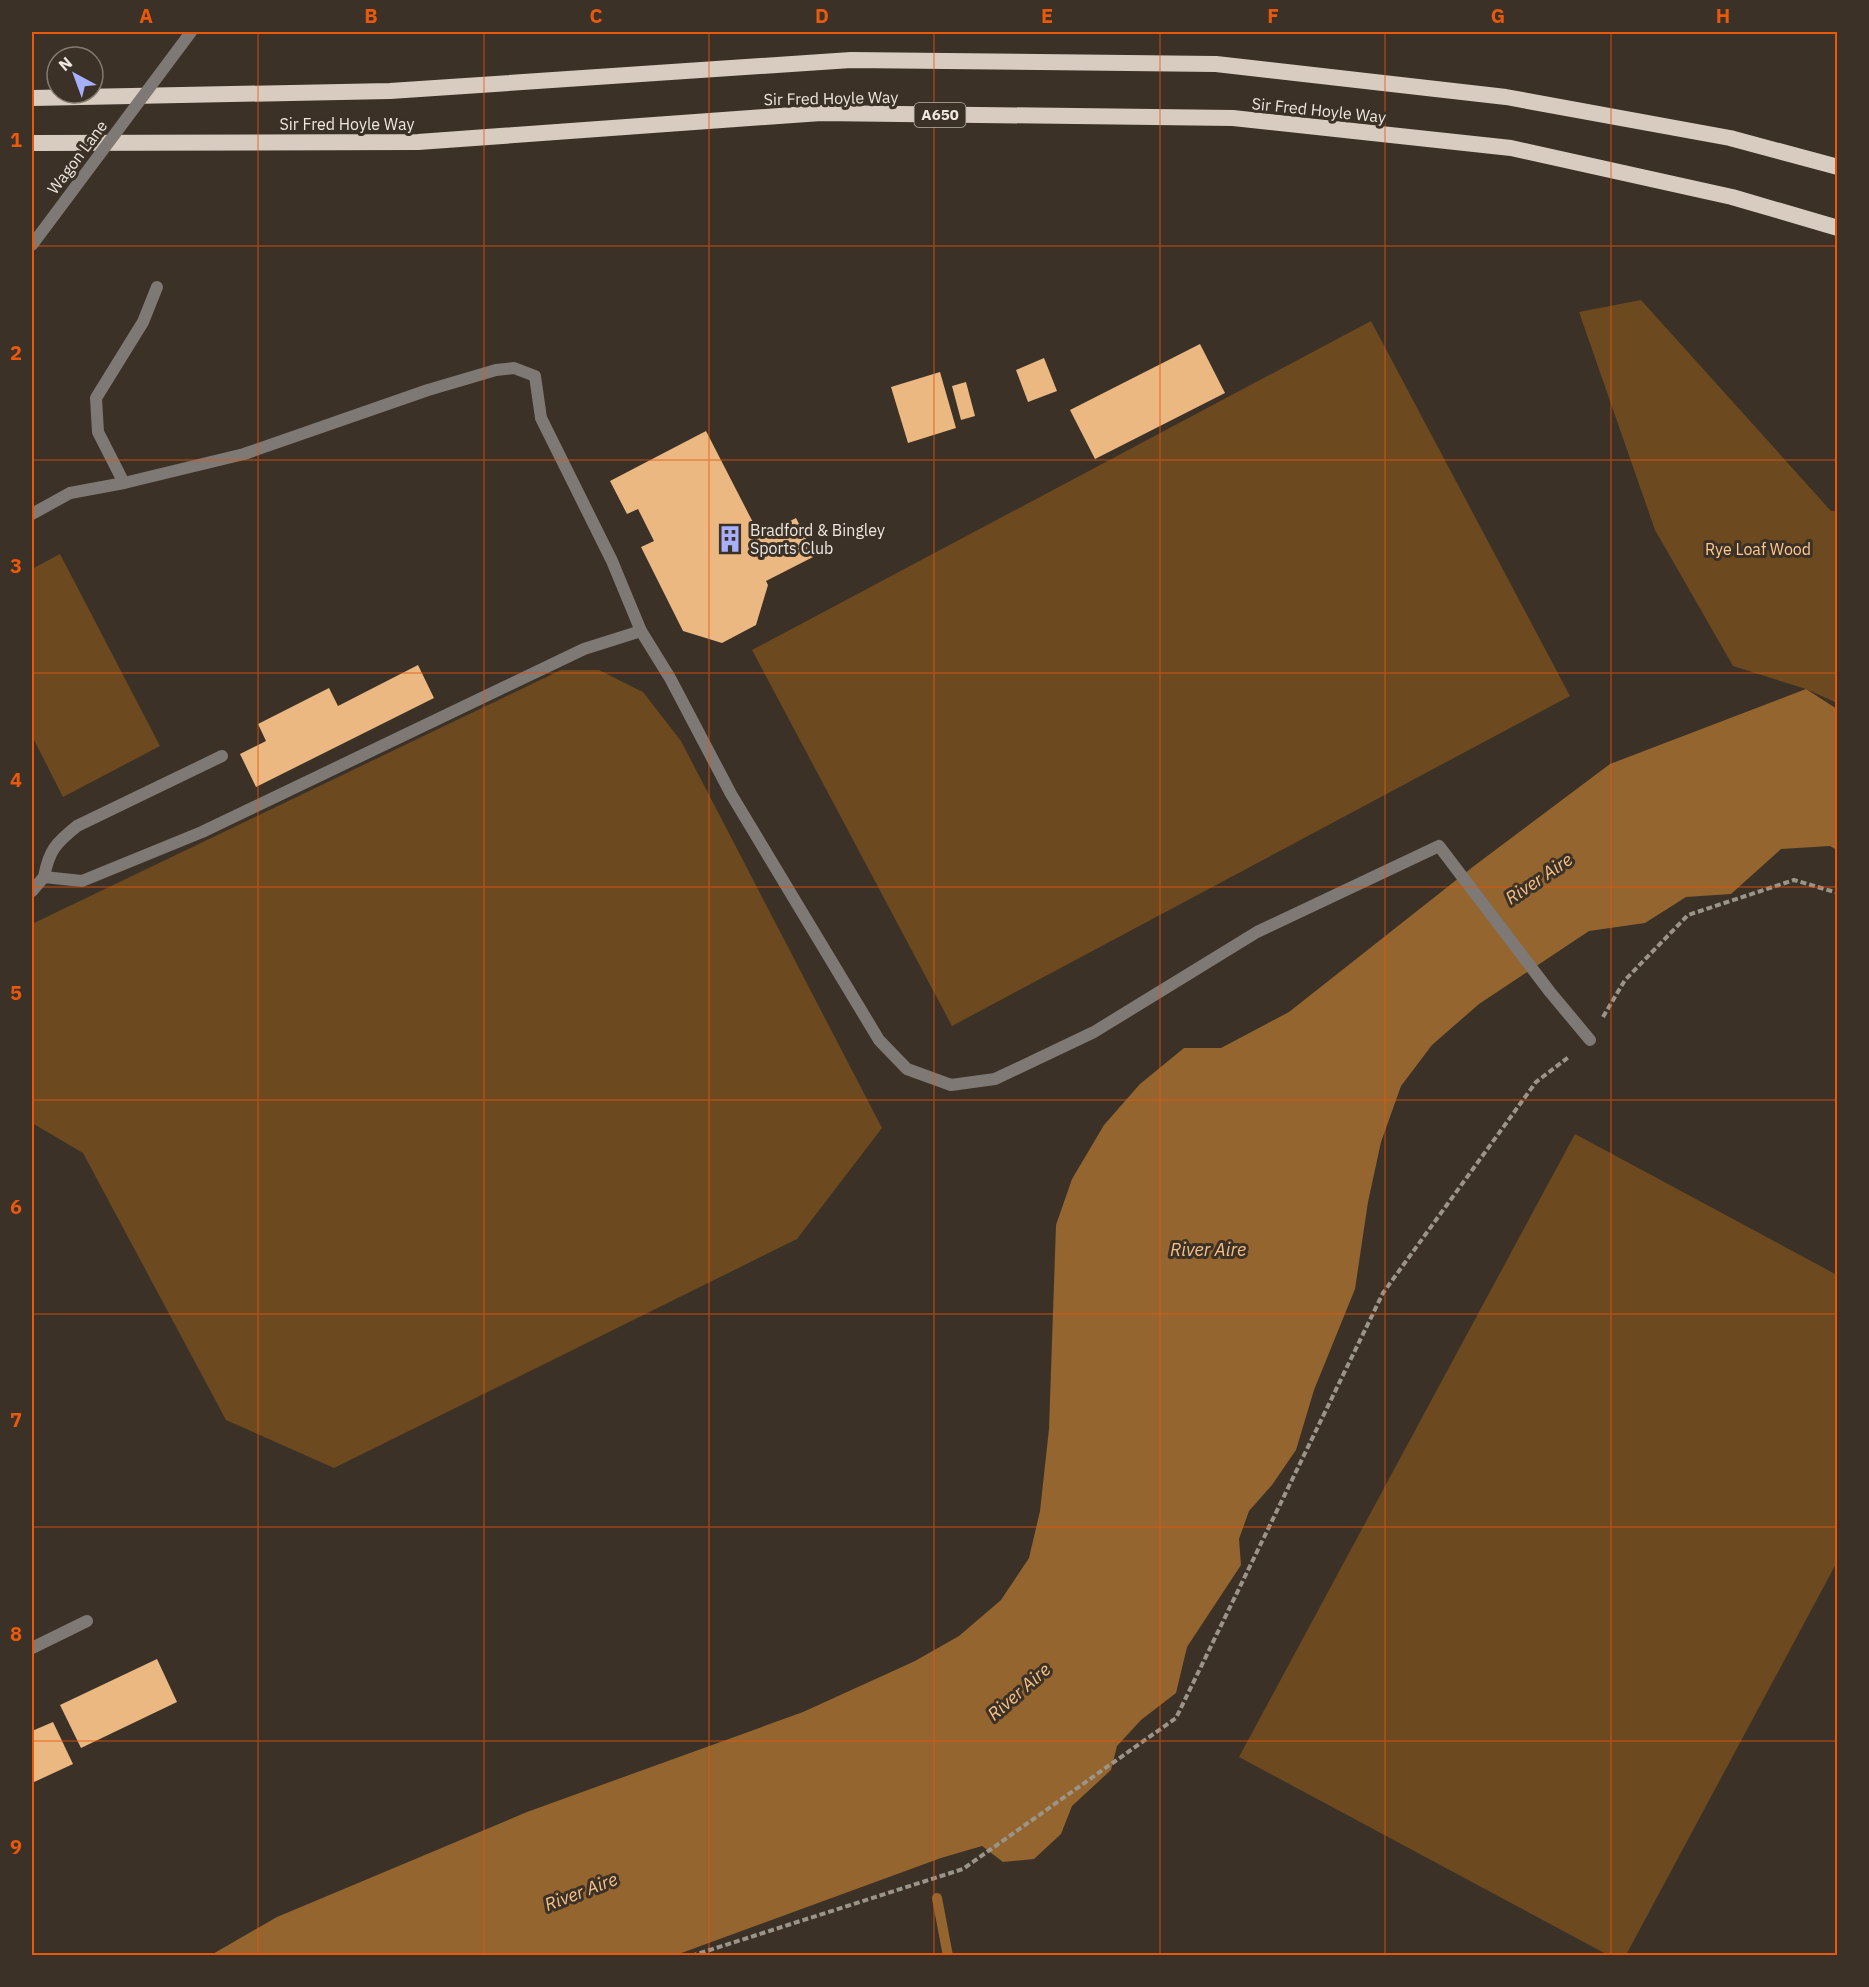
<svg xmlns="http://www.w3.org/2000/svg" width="1869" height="1987" viewBox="0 0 1869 1987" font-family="'IBM Plex Sans',sans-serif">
<rect width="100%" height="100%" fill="#3b3127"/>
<g fill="#6c491f">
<path d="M1641,300L1831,511H1837V703L1806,689L1733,666L1655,530L1579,312Z"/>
<path d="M1371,321L1570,696L952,1026L752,650Z"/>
<path d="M60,554L160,746L63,797L32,736V569Z"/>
<path d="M561,670H599L643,692L681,741L882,1128L797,1239L334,1468L226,1420L83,1153L32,1123V924Z"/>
<path d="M1575,1134L1837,1275V1562L1626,1955H1608L1239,1757Z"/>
</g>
<path fill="#94652e" d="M1806,689L1837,709V850L1830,846L1781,849L1731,894L1686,897L1645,923L1589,931L1479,1004L1432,1045L1401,1086L1381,1142L1368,1202L1355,1289L1314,1390L1296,1450L1272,1485L1249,1511L1239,1539L1241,1565L1187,1647L1176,1693L1141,1720L1117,1746L1111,1770L1072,1806L1061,1834L1034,1859L1003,1862L982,1846L941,1858L676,1955H211L277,1917L527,1812L803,1712L915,1661L959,1636L1001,1600L1029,1558L1040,1511L1049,1429L1056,1225L1072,1179L1104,1125L1140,1084L1184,1048H1221L1289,1012L1474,866L1610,764Z"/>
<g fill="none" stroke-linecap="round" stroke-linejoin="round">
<path stroke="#94652e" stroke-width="10" d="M937,1898L948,1956"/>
</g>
<g fill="#ebb881">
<path d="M1200,344L1225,393L1095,459L1070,410Z"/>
<path d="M1044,358L1057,391L1028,402L1016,370Z"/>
<path d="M940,372L956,428L908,443L891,387Z"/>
<path d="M966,382L975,416L961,420L952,386Z"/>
<path d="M706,431L760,536L796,518L815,556L766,581L768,585L756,625L722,643L683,631L641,547L654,541L638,509L627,514L610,481Z"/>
<path d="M418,665L434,698L256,787L240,754L266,741L258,724L329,688L338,706Z"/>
<path d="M157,1659L177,1702L81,1748L60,1705Z"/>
<path d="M53,1722L73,1764L32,1783V1731Z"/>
</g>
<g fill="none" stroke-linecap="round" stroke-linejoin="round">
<g stroke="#9b948b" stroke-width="4" stroke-dasharray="6 3" stroke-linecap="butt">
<path d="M1603,1017L1625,980L1688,915L1794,880L1838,893"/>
<path d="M691,1956L963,1869L1176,1718L1383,1293L1536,1082L1570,1056"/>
</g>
<g stroke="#7e7974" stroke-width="12">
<path d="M124,483L98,432L96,398L143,322L157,287"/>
<path d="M32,514L70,493L124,483L244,454L428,390L496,370L514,368L535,376L541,418L612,561L641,631"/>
<path d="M44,877C49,850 56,843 77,826L222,756"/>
<path d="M32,891L44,877L82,881L202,832L584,649L641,631L670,678L731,794L879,1040L907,1069L951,1085L995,1079L1094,1032L1257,932L1439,846L1550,992L1590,1040"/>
</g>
<path stroke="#7e7974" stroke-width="12" d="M32,1648L87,1621"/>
<g stroke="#d8ccc0" stroke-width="16">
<path d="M32,98L390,91L851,60L1216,64L1506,97L1730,138L1838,167"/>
<path d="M32,143L418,142L821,113L1233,118L1511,148L1732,197L1838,228"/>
</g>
<path stroke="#7e7974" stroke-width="12" d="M32,245L191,32"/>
</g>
<path fill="none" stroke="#e8590c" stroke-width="1.5" stroke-opacity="0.55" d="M258,32V1956M484,32V1956M709,32V1956M934,32V1956M1160,32V1956M1385,32V1956M1611,32V1956M32,246H1838M32,460H1838M32,673H1838M32,887H1838M32,1100H1838M32,1314H1838M32,1527H1838M32,1741H1838"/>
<defs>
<symbol id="building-bare" viewBox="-9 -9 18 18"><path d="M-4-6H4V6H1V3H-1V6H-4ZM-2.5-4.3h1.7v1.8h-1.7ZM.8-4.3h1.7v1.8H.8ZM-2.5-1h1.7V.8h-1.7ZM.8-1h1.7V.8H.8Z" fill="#a7b0fc" stroke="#3b3127" stroke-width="2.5" paint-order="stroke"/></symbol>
</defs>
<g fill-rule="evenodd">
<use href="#building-bare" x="711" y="520" width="38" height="38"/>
</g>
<g text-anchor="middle" stroke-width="6" stroke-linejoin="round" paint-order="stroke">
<rect fill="#3b3127" stroke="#b8b1a9" stroke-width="1.5" x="914.5" y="103" width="51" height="24" rx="4.5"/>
<g font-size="15" font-weight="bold" fill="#eee8e1">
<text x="940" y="120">A650</text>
</g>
<g font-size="16" fill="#eee8e1" stroke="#3b3127">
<text transform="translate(831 98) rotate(-1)" y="6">Sir Fred Hoyle Way</text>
<text transform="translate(1319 110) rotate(6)" y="6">Sir Fred Hoyle Way</text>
<text x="347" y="130">Sir Fred Hoyle Way</text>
<text transform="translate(77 157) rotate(-53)" y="6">Wagon Lane</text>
</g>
<g font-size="16" fill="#eee8e1" stroke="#3b3127" text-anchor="start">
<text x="750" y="536">Bradford &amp; Bingley<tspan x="750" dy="18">Sports Club</tspan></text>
</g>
<g font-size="16" fill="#ffc88c" stroke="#3b3127">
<text x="1758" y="555">Rye Loaf Wood</text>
</g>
<g font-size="18" font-style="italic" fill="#f8c286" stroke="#3b3127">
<text transform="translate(1539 879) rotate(-34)" y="6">River Aire</text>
<text x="1208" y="1256">River Aire</text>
<text transform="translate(1019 1692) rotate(-41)" y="6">River Aire</text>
<text transform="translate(581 1892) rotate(-21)" y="6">River Aire</text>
</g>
</g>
<rect width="1869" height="1987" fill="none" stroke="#3b3127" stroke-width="66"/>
<g transform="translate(75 75) rotate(319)"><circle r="28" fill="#3b3127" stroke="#837a71" stroke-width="1.5"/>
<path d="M0-4.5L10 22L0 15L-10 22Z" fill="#a7b0fc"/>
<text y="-9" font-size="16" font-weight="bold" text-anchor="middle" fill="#eee8e1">N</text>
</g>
<rect x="33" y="33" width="1803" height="1921" fill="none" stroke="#e8590c" stroke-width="2"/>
<g font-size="20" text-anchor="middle" font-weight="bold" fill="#e8590c">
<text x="146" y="23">A</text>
<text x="371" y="23">B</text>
<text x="596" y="23">C</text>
<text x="822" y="23">D</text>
<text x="1047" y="23">E</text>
<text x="1273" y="23">F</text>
<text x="1498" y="23">G</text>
<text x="1723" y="23">H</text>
<text x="16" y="147">1</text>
<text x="16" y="360">2</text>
<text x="16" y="573">3</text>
<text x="16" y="787">4</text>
<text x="16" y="1000">5</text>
<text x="16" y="1214">6</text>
<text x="16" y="1427">7</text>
<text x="16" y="1641">8</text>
<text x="16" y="1854">9</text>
</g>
</svg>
